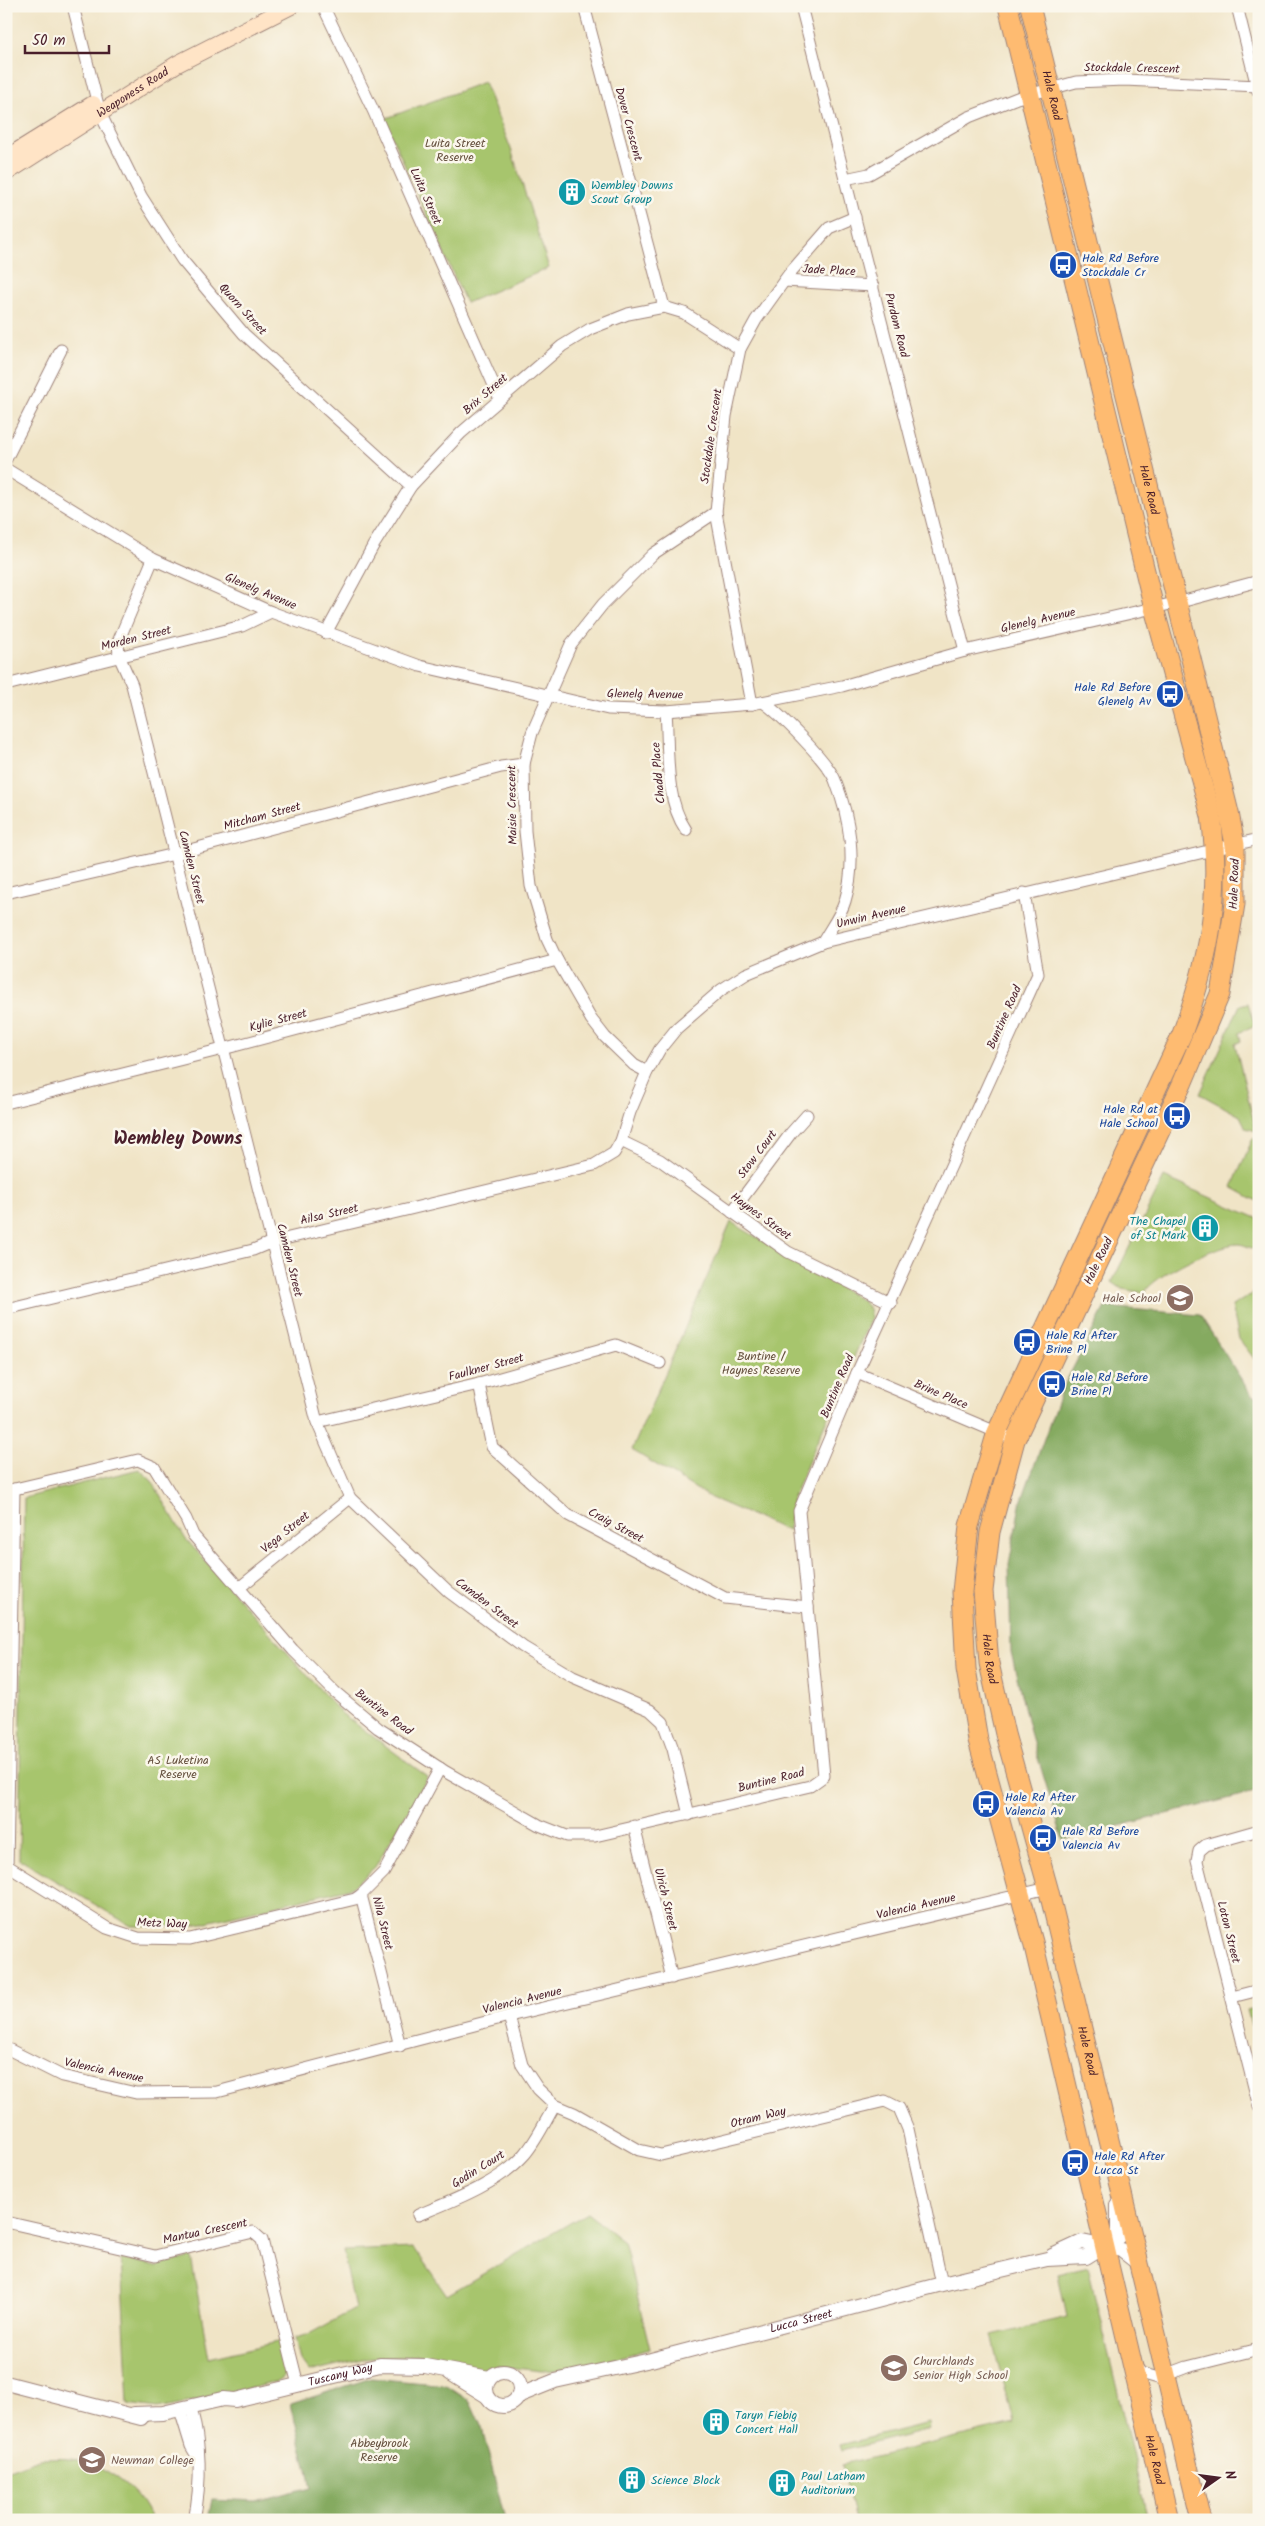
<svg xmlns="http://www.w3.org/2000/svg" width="1265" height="2526" viewBox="0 0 1265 2526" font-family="Kalam,sans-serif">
<rect width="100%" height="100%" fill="#fbf7ec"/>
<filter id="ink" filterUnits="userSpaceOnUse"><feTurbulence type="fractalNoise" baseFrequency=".02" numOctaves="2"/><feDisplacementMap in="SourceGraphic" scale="10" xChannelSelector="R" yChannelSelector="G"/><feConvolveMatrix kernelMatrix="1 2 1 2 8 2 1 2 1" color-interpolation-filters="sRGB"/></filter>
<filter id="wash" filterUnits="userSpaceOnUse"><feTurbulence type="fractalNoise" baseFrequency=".0096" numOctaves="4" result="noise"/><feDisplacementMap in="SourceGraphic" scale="20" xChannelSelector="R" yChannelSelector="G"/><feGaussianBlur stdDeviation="1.12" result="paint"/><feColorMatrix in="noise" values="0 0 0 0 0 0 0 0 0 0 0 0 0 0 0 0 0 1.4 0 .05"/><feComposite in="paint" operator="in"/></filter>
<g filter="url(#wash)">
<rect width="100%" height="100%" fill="#f0e4c6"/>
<g fill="#a7c56d" stroke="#78724c">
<path d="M484,82L511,149L549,268L466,303L384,119Z"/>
<path d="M1248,1003L1255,1025L1239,1033L1241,1041L1235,1044L1256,1131L1246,1128L1240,1116L1200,1094L1240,1005Z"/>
<path d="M1253,1138L1259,1143V1202L1232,1187Z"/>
<path d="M1164,1177L1259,1219V1257L1256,1250C1251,1248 1243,1244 1238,1244C1217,1244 1154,1275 1144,1293L1122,1289L1112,1282Z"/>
<path d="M731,1222L863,1301L869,1309L871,1318L793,1497L788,1531L711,1498L632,1450Z"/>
<path d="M1259,1290V1365L1239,1339L1232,1306Z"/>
<path d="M139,1469L152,1481L185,1538L341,1713L428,1777L375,1867L351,1888L185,1927L131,1926L19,1859L24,1498Z"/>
<path d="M1259,2007V2054L1247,2010Z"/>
<path d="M587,2213L624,2242L650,2349L572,2369L541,2371L499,2366L481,2371L471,2369L458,2362L417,2356L362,2359L309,2372L300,2360L295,2338L309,2334L355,2309L343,2251L414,2248L447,2295Z"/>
<path d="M191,2257L209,2358L281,2341L287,2369C285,2375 283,2379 276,2382L212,2398L157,2408L128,2404L121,2258L157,2266Z"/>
<path d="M1088,2267L1148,2520H855L842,2465L1014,2423L992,2335L1067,2317L1058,2274Z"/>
<path d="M929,2423L930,2429L842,2451L840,2445Z"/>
<path d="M39,2459C49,2459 60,2458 70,2459C101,2461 142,2490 151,2520H6V2471Z"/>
</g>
<g fill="#85aa60" stroke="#686446">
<path d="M1105,1307L1200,1315L1252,1396L1259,1397V1791L1063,1840L1030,1732L1011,1652L1009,1564L1020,1505L1062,1389Z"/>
<path d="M371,2378L446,2385L470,2401L482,2428L505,2520H208L212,2499L257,2501L311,2487L291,2404Z"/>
</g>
</g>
<g filter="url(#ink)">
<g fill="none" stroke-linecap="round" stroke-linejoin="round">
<defs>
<g id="minor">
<path d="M73,6L100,113L141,196L182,260L244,334L411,486"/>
<path d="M323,6L373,110L500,399"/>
<path d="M584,6L664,307"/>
<path d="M801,6L965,651"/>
<path d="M1237,6L1258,91"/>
<path d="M845,179L869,174L969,117L1017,98L1076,82L1124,80L1259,86"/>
<path d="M784,281L873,286"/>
<path d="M6,459L61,350"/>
<path d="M6,469L153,559L271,612L420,666L608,709L666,711L752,704L842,686L965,651L1188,600L1259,581"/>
<path d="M153,559L118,642L119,656L132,685L317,1422L350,1498L449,1592L523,1647L573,1677L650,1710L663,1722L673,1749L689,1815"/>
<path d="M326,633L373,546L411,486L461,433L562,346L590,329L628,314L664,307L684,313L740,349"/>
<path d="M6,685L242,626L271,612"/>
<path d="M763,702C779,713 828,762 835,780C850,818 857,862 845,901C841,915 830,929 823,942"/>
<path d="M752,704L716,512L726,416L740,349L756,320L789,274L829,228L855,217"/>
<path d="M666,711C669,749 664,798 686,830"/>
<path d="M6,893L175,854L501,767L524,764"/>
<path d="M647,1072L634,1065L605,1037L591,1019L557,960L547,939L531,886L525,831L524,764L532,733L571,644L603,604L653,554L716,512"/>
<path d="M6,1103L223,1049L557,960"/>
<path d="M621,1141L660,1160L788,1252L891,1303"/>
<path d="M732,1212L791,1133L807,1115"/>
<path d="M6,1309L253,1250L272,1242L594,1165L614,1153L621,1141L630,1112L647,1072L660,1049L677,1028L721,990L746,974L823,942L1259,839"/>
<path d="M857,1373L1015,1440"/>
<path d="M479,1384L492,1447L568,1515L725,1598L808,1607"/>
<path d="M317,1422L479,1384L616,1345L660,1363"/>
<path d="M6,1491L138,1460L154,1467L186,1519L193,1535L293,1650L335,1692L378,1728L446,1772L539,1825L567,1836H595L810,1786L824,1776L799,1511L857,1373L1038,974L1024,893"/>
<path d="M239,1588L350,1498"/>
<path d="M634,1826L672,1978"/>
<path d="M1259,1830L1206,1845L1199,1851L1197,1861L1259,2107"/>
<path d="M6,1865L107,1928L138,1938L190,1939L355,1899L361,1895"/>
<path d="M7,1866L14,1489"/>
<path d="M1232,1997L1259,1990"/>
<path d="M509,2016L522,2065L538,2089L555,2105L574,2113L639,2150L661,2155L885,2101L899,2108L908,2129L942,2284"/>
<path d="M400,2046L361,1895L384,1872L440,1768"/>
<path d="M6,2048L62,2076L136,2093L217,2092L509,2016L1048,1888"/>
<path d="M418,2215C452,2201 500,2183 525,2154C537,2140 546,2120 555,2105"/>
<path d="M6,2222L155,2256L253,2232L262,2240L298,2385"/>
<path d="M1135,2365L1141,2373L1158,2378L1187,2367L1259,2349"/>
<path d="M191,2408C201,2445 202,2481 194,2520"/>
<path d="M180,2410L191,2446L198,2458"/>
</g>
<g id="tertiary">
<path d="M1052,2256L1082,2242L1121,2250L1139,2264"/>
<circle cx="503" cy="2389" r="17"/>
<path d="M450,2373L487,2396"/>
<path d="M6,2383L141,2418"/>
<path id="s1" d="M520,2395L555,2381L651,2360L942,2284L1047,2259L1086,2257L1118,2237V2205"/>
<path id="s2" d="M134,2414L163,2413L223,2399L235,2400L380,2365L425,2366L489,2378"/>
</g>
<g id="secondary">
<path d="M6,158L93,104"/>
<path id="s3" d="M6,173L177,64L291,6"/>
</g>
<g id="primary">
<path id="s4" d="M1008,6L1154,608L1211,816C1222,897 1209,959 1182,1034L997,1432L969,1526L962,1592L966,1669L978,1740L1033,1942L1169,2520"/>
<path id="s5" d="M1030,6L1229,813L1235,845V904L1220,994L1182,1084L1015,1440L990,1532L983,1591L989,1663L1005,1734L1048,1888L1201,2520"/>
</g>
</defs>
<use href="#minor" stroke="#9d8278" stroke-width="13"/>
<use href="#tertiary" stroke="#9d8278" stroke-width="16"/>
<use href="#secondary" stroke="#9d8278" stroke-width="18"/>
<use href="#primary" stroke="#9d8278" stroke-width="21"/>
<use href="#minor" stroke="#fff" stroke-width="11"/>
<use href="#tertiary" stroke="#fff" stroke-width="14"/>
<use href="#secondary" stroke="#ffe4c6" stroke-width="16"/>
<use href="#primary" stroke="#febb71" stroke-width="19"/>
</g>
</g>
<defs>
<symbol id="building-disc" viewBox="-11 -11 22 22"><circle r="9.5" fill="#0f9aa8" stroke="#fbf7ec"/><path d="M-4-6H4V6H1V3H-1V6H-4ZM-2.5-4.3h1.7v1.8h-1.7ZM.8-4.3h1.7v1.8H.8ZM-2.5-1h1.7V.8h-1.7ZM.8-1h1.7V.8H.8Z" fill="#fff"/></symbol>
<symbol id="bus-disc" viewBox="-11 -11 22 22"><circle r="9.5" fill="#1a4fb4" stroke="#fbf7ec"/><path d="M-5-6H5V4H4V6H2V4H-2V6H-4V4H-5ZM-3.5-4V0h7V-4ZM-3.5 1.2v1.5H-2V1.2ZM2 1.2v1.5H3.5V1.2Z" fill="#fff"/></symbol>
<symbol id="school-disc" viewBox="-11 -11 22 22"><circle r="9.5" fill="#8d6e63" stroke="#fbf7ec"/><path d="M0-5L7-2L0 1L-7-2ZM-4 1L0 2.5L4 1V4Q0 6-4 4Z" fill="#fff"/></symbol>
</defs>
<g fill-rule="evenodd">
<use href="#building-disc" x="556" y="176" width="32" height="32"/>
<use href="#bus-disc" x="1047" y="249" width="32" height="32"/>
<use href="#bus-disc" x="1154" y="678" width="32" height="32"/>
<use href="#bus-disc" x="1161" y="1100" width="32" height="32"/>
<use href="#building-disc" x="1189" y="1212" width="32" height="32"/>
<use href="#school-disc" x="1164" y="1282" width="32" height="32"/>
<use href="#bus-disc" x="1011" y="1326" width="32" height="32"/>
<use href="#bus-disc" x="1036" y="1368" width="32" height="32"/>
<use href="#bus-disc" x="970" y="1788" width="32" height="32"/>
<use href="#bus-disc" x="1027" y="1822" width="32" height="32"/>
<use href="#bus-disc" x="1059" y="2147" width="32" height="32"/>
<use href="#school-disc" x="878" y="2352" width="32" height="32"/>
<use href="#building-disc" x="700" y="2406" width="32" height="32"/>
<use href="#school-disc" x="76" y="2444" width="32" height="32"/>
<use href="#building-disc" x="616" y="2464" width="32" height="32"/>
<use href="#building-disc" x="766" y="2467" width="32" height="32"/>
</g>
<g text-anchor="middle" stroke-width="5" stroke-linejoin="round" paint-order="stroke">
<g font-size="12" fill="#4a1f2b" stroke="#fbf7ec">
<text transform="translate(1132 68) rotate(1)" y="4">Stockdale Crescent</text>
<text dy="4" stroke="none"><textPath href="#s3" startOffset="150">Weaponess Road</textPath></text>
<text dy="4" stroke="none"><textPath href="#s5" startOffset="92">Hale Road</textPath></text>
<text transform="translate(629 124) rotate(75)" y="4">Dover Crescent</text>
<text transform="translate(426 196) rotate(66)" y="4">Luita Street</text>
<text transform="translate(829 270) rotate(3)" y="4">Jade Place</text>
<text transform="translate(243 309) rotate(48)" y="4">Quorn Street</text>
<text transform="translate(897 325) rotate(76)" y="4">Purdom Road</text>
<text transform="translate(485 394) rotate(-41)" y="4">Brix Street</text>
<text transform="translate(711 436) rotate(-82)" y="4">Stockdale Crescent</text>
<text dy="4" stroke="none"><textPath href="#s5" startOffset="498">Hale Road</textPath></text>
<text transform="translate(261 591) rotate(23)" y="4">Glenelg Avenue</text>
<text transform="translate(1038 620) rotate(-13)" y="4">Glenelg Avenue</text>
<text transform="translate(136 638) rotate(-14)" y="4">Morden Street</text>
<text transform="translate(645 694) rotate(1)" y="4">Glenelg Avenue</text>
<text transform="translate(658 773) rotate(-95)" y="4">Chadd Place</text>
<text transform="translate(512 805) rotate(-91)" y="4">Maisie Crescent</text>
<text transform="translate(262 816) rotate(-15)" y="4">Mitcham Street</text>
<text transform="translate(192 867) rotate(76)" y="4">Camden Street</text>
<text transform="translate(1234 884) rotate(-88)" y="4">Hale Road</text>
<text transform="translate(871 916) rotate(-13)" y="4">Unwin Avenue</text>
<text transform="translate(1004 1017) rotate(-66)" y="4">Buntine Road</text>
<text transform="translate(278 1020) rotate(-15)" y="4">Kylie Street</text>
<text transform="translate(757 1154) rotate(-53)" y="4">Stow Court</text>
<text transform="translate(329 1214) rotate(-13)" y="4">Ailsa Street</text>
<text transform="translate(761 1216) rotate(36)" y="4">Haynes Street</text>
<text transform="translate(290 1260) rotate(76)" y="4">Camden Street</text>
<text transform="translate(1098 1261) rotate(-64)" y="4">Hale Road</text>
<text transform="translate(486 1367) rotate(-15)" y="4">Faulkner Street</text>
<text transform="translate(837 1386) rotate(-67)" y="4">Buntine Road</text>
<text transform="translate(941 1394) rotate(23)" y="4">Brine Place</text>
<text transform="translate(616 1525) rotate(28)" y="4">Craig Street</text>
<text transform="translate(285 1532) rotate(-39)" y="4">Vega Street</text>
<text transform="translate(487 1603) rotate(37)" y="4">Camden Street</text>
<text dy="4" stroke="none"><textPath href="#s5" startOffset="1728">Hale Road</textPath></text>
<text transform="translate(384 1712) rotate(37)" y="4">Buntine Road</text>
<text transform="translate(771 1780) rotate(-14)" y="4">Buntine Road</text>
<text transform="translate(666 1899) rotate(76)" y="4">Ulrich Street</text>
<text transform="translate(916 1906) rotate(-13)" y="4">Valencia Avenue</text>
<text transform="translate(162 1923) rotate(2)" y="4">Metz Way</text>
<text transform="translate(383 1923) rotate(76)" y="4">Nila Street</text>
<text transform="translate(1229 1932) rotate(76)" y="4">Loton Street</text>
<text transform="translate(522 2000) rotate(-14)" y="4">Valencia Avenue</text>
<text dy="4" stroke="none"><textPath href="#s5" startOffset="2132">Hale Road</textPath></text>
<text transform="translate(104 2070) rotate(12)" y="4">Valencia Avenue</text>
<text transform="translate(758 2117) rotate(-14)" y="4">Otram Way</text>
<text transform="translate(478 2169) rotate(-32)" y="4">Godin Court</text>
<text transform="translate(205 2231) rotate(-12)" y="4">Mantua Crescent</text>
<text dy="4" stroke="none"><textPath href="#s1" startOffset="291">Lucca Street</textPath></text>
<text dy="4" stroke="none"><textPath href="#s2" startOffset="211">Tuscany Way</textPath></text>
<text dy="4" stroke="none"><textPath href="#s4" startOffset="2551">Hale Road</textPath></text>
</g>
<g font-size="12" fill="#66513f" stroke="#fbf7ec">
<text x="455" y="147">Luita Street<tspan x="455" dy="14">Reserve</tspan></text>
<text x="761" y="1360">Buntine /<tspan x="761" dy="14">Haynes Reserve</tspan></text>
<text x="178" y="1764">AS Luketina<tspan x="178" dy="14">Reserve</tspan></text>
<text x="379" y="2447">Abbeybrook<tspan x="379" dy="14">Reserve</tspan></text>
</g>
<g font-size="12" fill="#0d838f" stroke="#fbf7ec" text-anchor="start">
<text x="591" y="189">Wembley Downs<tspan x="591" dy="14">Scout Group</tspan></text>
<text x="1186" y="1225" text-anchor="end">The Chapel<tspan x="1186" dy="14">of St Mark</tspan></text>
<text x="735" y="2419">Taryn Fiebig<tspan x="735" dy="14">Concert Hall</tspan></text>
<text x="801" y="2480">Paul Latham<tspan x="801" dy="14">Auditorium</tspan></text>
<text x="651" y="2484">Science Block</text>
</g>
<g font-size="12" fill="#164399" stroke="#fbf7ec" text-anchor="start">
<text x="1082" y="262">Hale Rd Before<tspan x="1082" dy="14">Stockdale Cr</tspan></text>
<text x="1151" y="691" text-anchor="end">Hale Rd Before<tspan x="1151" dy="14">Glenelg Av</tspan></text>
<text x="1158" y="1113" text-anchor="end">Hale Rd at<tspan x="1158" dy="14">Hale School</tspan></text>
<text x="1046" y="1339">Hale Rd After<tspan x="1046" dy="14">Brine Pl</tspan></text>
<text x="1071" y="1381">Hale Rd Before<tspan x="1071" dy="14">Brine Pl</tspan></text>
<text x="1005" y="1801">Hale Rd After<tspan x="1005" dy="14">Valencia Av</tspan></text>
<text x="1062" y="1835">Hale Rd Before<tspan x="1062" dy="14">Valencia Av</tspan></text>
<text x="1094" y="2160">Hale Rd After<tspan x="1094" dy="14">Lucca St</tspan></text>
</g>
<g font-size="12" fill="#785e54" stroke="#fbf7ec" text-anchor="start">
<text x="1161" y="1302" text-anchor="end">Hale School</text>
<text x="913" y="2365">Churchlands<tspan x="913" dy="14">Senior High School</tspan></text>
<text x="111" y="2464">Newman College</text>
</g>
<g font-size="18" font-weight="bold" fill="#4a1f2b" stroke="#fbf7ec">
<text x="178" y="1144">Wembley Downs</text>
</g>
</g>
<rect width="1265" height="2526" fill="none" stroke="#fbf7ec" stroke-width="25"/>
<g transform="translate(1218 2478) rotate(76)" stroke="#fbf7ec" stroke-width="4" paint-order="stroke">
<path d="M0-4L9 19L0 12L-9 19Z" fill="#4a1f2b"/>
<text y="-8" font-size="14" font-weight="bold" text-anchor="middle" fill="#4a1f2b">N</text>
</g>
<path d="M25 45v8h84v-8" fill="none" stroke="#4a1f2b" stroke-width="2.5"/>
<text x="32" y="45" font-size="15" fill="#4a1f2b" stroke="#fbf7ec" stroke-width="4" paint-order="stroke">50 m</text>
</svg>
